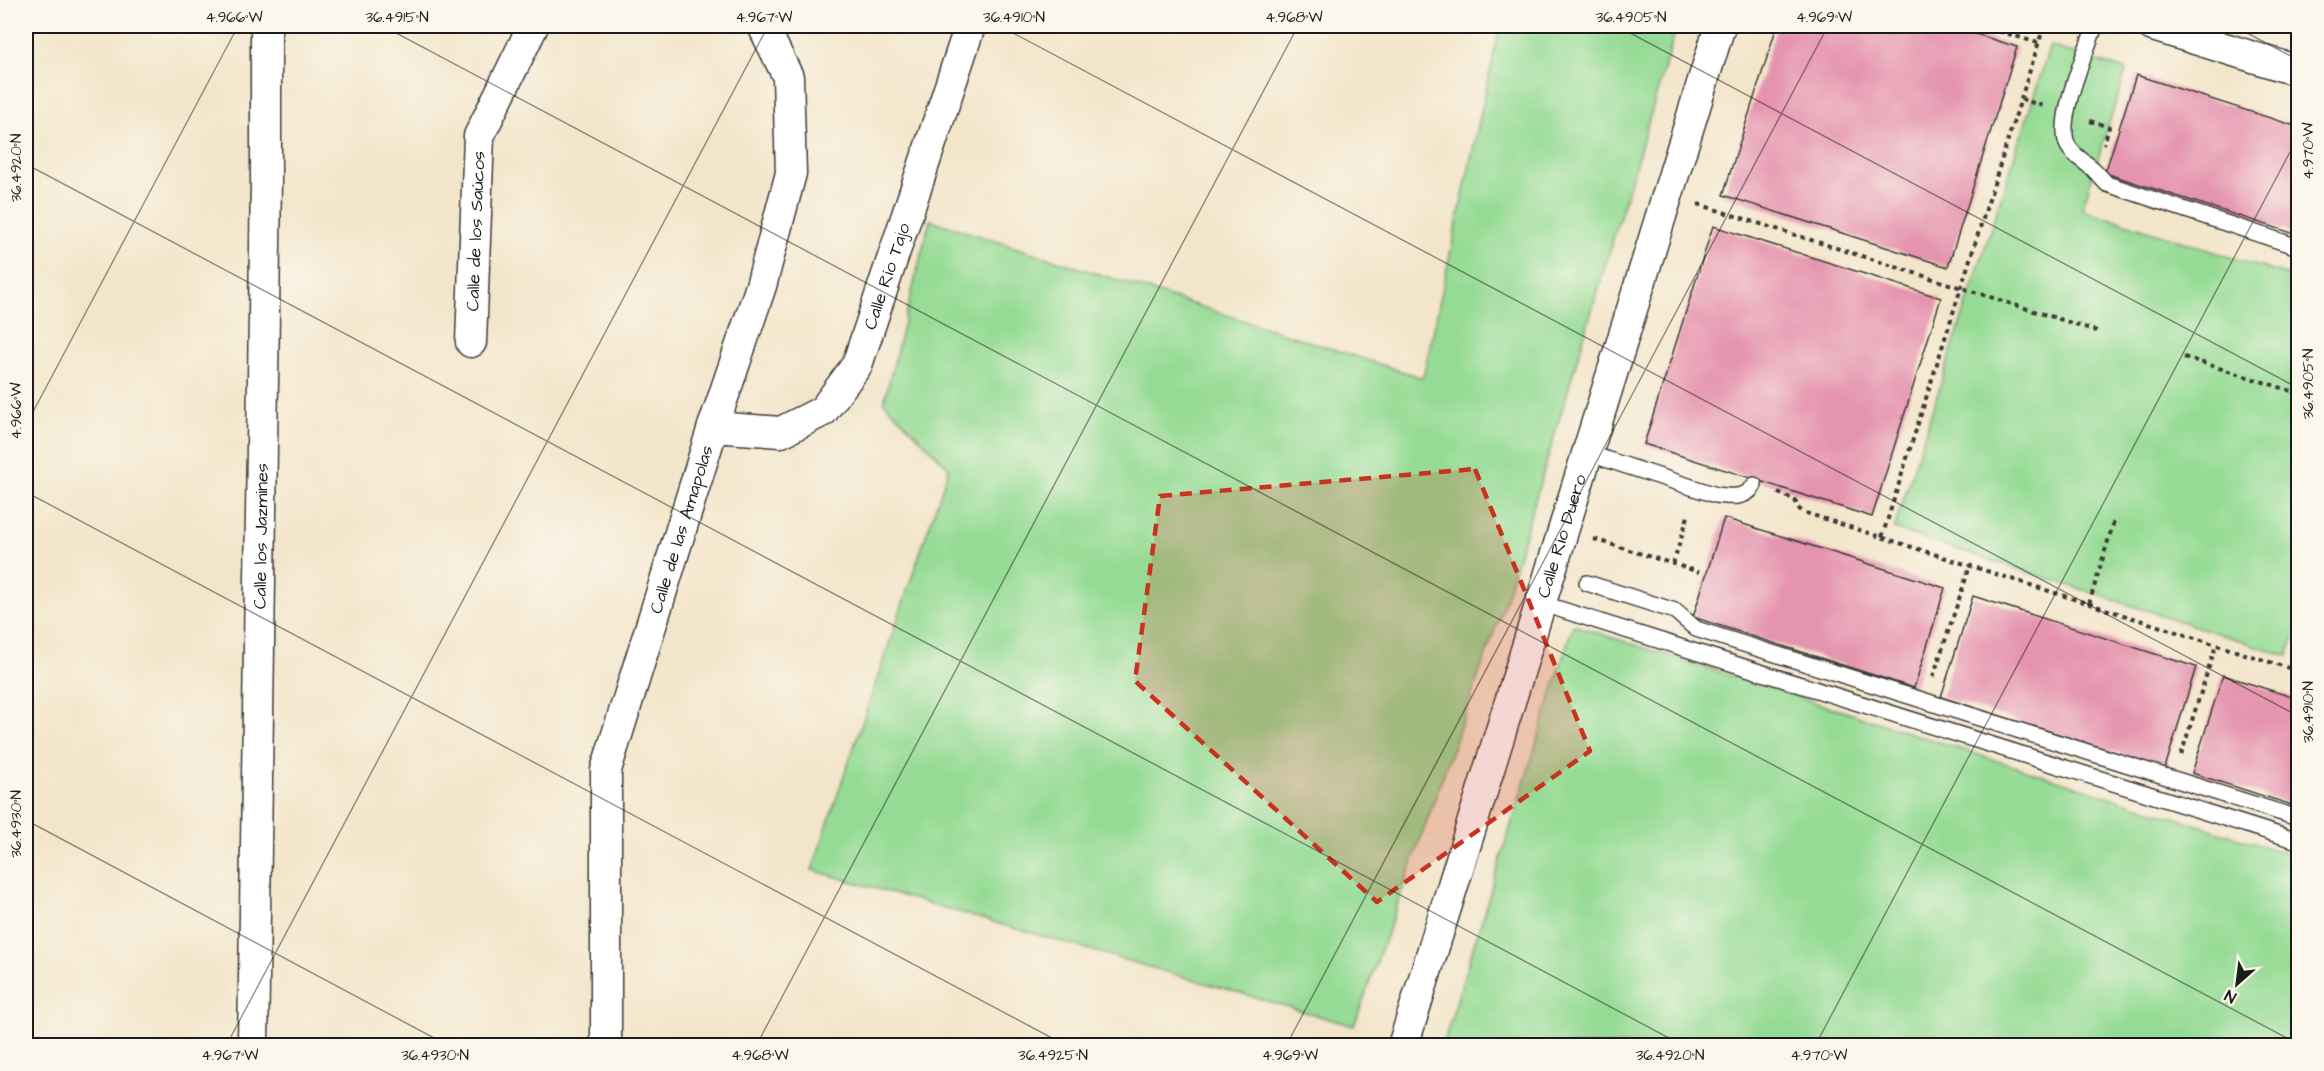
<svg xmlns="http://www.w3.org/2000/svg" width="2324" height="1071" viewBox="0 0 2324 1071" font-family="'Architects Daughter',sans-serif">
<rect width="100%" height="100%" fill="#fbf7ec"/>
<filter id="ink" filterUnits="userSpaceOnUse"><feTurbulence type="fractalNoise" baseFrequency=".0167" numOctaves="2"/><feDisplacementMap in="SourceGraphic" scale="12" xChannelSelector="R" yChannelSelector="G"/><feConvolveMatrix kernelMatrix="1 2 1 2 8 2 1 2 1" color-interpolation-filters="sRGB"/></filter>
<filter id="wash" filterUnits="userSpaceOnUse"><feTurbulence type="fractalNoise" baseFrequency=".008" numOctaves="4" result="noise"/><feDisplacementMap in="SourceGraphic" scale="24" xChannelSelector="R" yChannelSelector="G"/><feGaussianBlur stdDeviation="1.35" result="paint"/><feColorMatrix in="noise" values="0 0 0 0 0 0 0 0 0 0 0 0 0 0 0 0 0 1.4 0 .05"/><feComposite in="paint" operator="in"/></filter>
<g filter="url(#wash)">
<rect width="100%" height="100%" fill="#f3e5ca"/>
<g fill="#96db95" stroke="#597c58" stroke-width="1.5">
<path d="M1500,26H1677L1504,604L1354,1026L812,870L949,468L884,402L930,220L1423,378Z"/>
<path d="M2050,46L2126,70L2082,209L2298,279V623L2288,656L1894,529Z"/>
<path d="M1573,625L2298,857V1045H1443Z"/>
</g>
<g id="blocks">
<g fill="#e594af">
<path d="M1777,26H1951L2017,47L1948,267L1723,195Z"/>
<path d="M2136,75L2298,127V235L2105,173Z"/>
<path d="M1713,226L1941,298L1872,517L1644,444Z"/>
<path d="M1724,518L1945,588L1914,688L1693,617Z"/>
<path d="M1973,596L2196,667L2165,768L1941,697Z"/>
<path d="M2223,675L2298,699V807L2192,773Z"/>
</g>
</g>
</g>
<g filter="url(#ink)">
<use href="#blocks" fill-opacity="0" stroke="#3c3a36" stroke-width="1.5"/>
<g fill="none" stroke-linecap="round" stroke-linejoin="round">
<defs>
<g id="lane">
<path d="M2095,26C2086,52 2055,121 2068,146C2074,157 2086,162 2095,171C2099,175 2103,180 2107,184L2298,247"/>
<path d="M1587,453L1716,495C1730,497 1747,499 1754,485"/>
<path d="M1587,583L1675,611L1696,629L2298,818"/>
<path d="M1540,603L2298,841"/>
</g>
<g id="street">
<path d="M2153,26L2298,71"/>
<path id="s1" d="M471,342L479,136L533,26"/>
<path id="s2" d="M713,427L781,432L823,411L857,365L970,26"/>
<path id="s3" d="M253,1046L266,179V26"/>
<path id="s4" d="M606,1046V770L713,427L761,286L791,173L788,77L763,26"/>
<path id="s5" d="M1403,1046L1720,26"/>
</g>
</defs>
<use href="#lane" stroke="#3c3a36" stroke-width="18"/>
<use href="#street" stroke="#3c3a36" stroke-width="33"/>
<g stroke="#3c3a36" stroke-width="4" stroke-dasharray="4.5 4.5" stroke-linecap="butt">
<path d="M1982,26L2038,43"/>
<path d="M2021,99L2043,106"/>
<path d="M2090,121L2109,127L2104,144"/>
<path d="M1698,204L2100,332"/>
<path d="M2184,357L2298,393"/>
<path d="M1778,493L1795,500L1798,508L1803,512L2298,671"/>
<path d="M1882,537L2044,26"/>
<path d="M1594,539L1699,572"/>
<path d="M1673,564L1689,513"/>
<path d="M2089,604L2114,521"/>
<path d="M2294,670L2298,655"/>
<path d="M1933,677L1970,566"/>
<path d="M2181,755L2216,645"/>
</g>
<use href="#lane" stroke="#fff" stroke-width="15"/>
<use href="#street" stroke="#fff" stroke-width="30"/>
</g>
</g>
<path fill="#c8321e" fill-opacity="0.2" stroke="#c8321e" stroke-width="4.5" stroke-dasharray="12 8" stroke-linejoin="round" d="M1475,469L1590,751L1377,902L1135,681L1160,496Z"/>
<path fill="none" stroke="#1c1c1c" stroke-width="1.5" stroke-opacity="0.45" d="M383,26L2298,1044M1000,26L2298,716M1617,26L2298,388M2234,26L2298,60M26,164L1684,1046M26,425L238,26M26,492L1067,1046M26,820L449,1046M226,1046L768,26M756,1046L1298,26M1286,1046L1828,26M1815,1046L2298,137"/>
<g text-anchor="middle" stroke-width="4.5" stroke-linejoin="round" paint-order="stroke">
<g font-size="18" fill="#1c1c1c" stroke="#fbf7ec">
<text dy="6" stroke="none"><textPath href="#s1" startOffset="111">Calle de los Saúcos</textPath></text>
<text dy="6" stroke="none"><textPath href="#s2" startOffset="266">Calle Río Tajo</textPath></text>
<text dy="6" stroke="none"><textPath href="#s4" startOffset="528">Calle de las Amapolas</textPath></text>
<text dy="6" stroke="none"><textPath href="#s5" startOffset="534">Calle Río Duero</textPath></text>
<text dy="6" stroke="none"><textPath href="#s3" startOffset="510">Calle los Jazmines</textPath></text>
</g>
</g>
<rect width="2324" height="1071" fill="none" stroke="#fbf7ec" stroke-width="66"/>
<g transform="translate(2237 984) rotate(208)" stroke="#fbf7ec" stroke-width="4.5" paint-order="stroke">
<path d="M0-4.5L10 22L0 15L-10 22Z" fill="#1c1c1c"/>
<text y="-9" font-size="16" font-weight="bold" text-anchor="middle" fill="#1c1c1c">N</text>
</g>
<rect x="33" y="33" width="2258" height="1005" fill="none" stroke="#1c1c1c" stroke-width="2"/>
<g font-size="15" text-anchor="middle" fill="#1c1c1c">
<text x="234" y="22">4.966°W</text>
<text x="397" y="22">36.4915°N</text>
<text x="764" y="22">4.967°W</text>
<text x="1014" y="22">36.4910°N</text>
<text x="1294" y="22">4.968°W</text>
<text x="1631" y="22">36.4905°N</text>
<text x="1824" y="22">4.969°W</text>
<text transform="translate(2308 151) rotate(-90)" y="5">4.970°W</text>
<text transform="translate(16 168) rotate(-90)" y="5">36.4920°N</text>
<text transform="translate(2308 384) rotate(-90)" y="5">36.4905°N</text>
<text transform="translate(16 411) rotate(-90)" y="5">4.966°W</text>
<text transform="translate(2308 712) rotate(-90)" y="5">36.4910°N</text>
<text transform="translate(16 824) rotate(-90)" y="5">36.4930°N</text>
<text x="230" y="1060">4.967°W</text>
<text x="435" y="1060">36.4930°N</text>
<text x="760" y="1060">4.968°W</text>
<text x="1053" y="1060">36.4925°N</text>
<text x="1290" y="1060">4.969°W</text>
<text x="1670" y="1060">36.4920°N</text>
<text x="1819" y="1060">4.970°W</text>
</g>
</svg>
